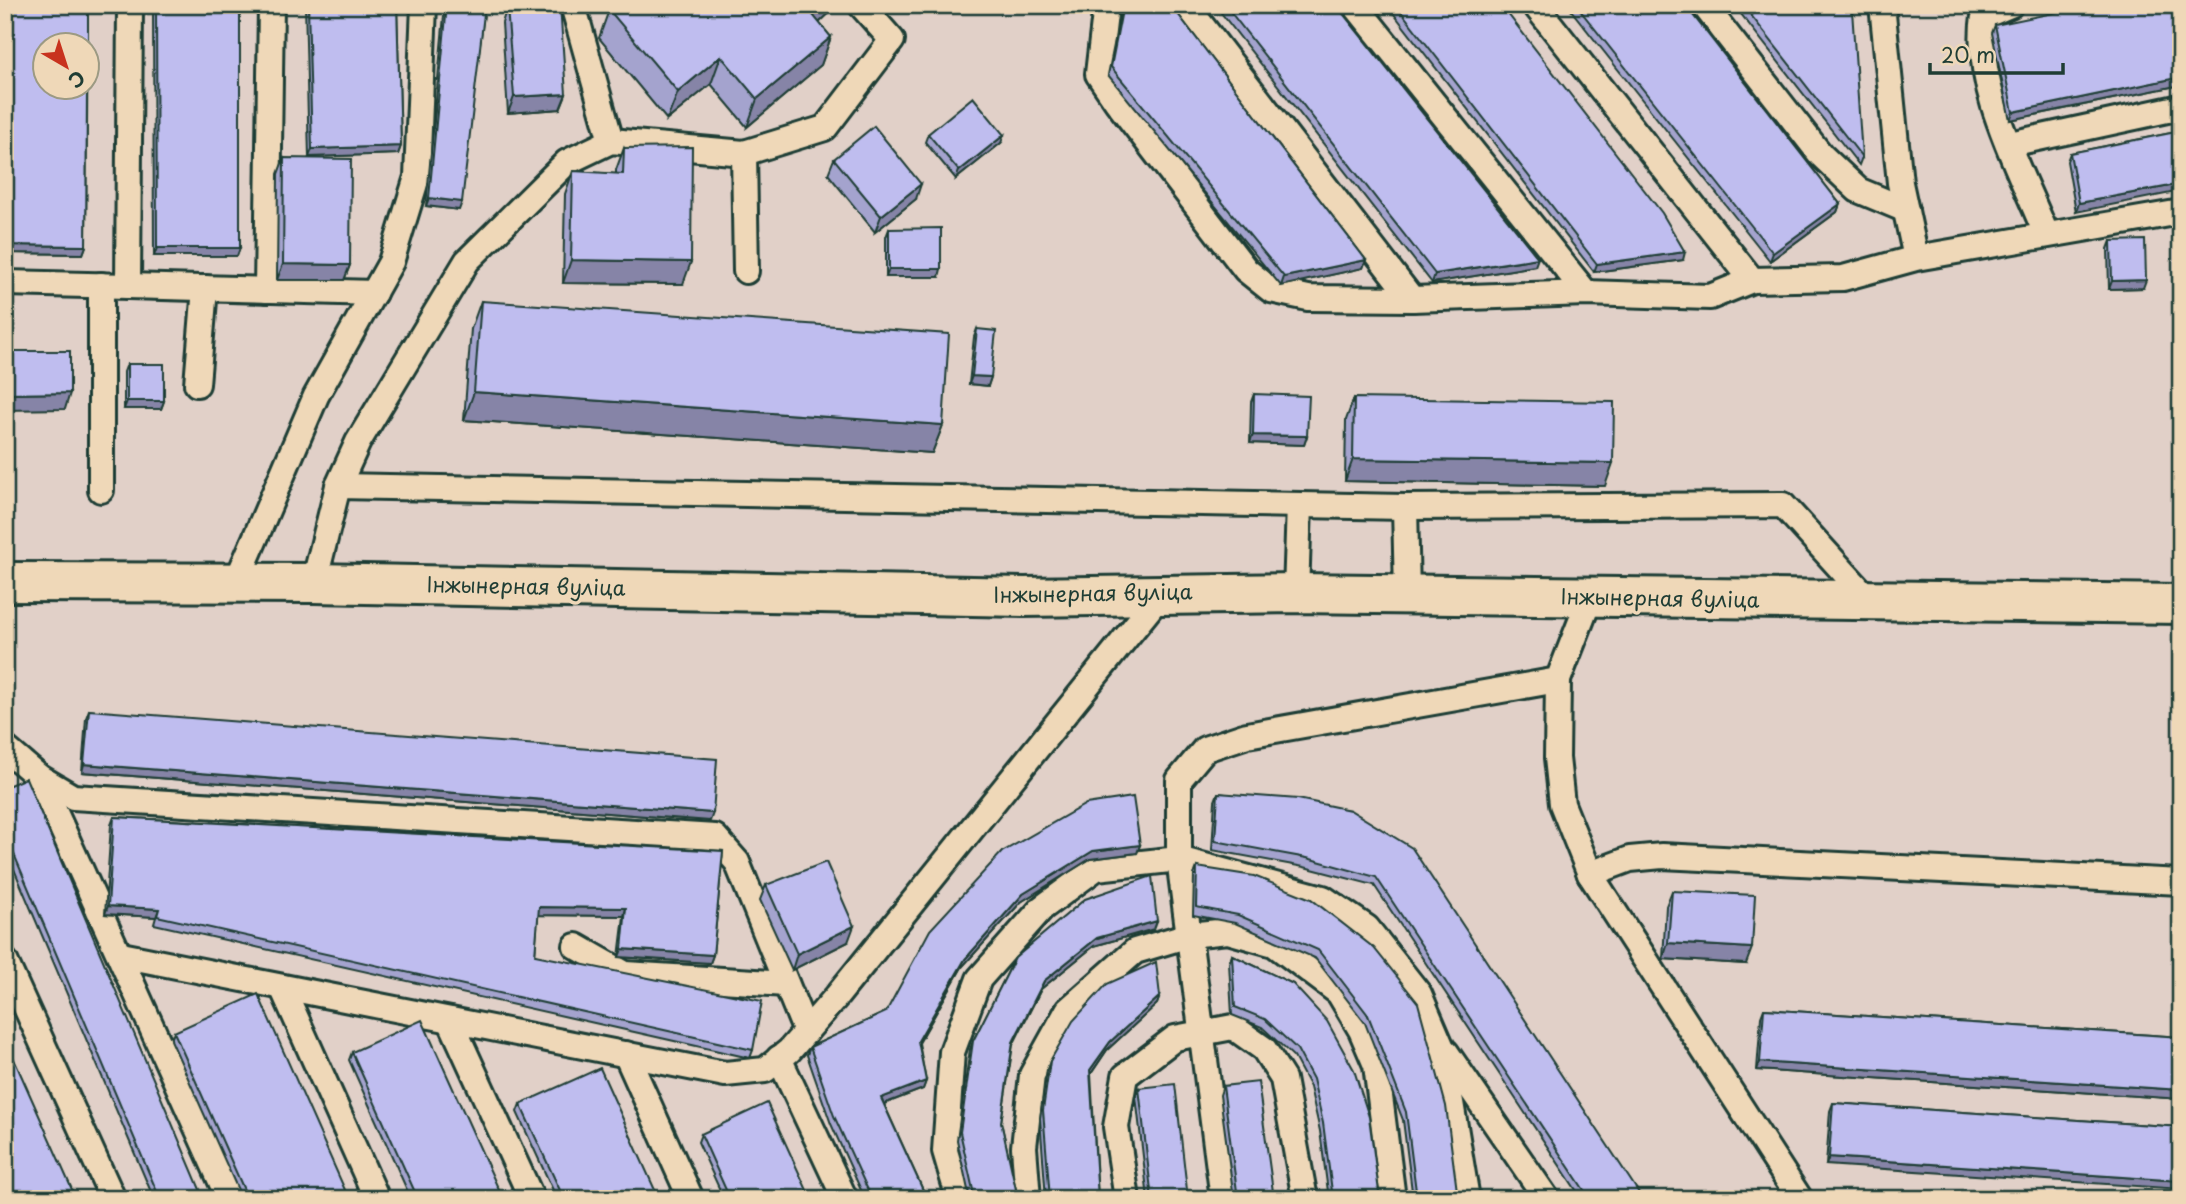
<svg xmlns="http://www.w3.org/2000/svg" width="2186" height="1204" viewBox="0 0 2186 1204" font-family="'Playpen Sans',sans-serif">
<rect width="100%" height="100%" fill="#efd8b8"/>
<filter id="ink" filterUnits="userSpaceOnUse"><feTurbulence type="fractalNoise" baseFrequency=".0143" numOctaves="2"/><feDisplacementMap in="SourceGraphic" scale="14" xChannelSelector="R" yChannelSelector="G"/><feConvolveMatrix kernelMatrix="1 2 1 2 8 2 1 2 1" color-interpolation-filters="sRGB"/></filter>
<g filter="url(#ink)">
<path fill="#e1d0c8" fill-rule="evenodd" d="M5,5H2181V1199H5ZM46,46H88V88H46Z"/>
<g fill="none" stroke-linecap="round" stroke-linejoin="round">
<defs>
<g id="service">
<path d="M573,5L611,141"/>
<path d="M1106,5L1098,74L1117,102L1246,270L1271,290L1308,298L1412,299L1586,293L1710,297L1752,280L1843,278L1916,258L2181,212"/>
<path d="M1186,5L1412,299"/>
<path d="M1355,5L1586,293"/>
<path d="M1535,5L1752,280"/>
<path d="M1704,5L1821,155L1858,190L1906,210"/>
<path d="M1882,5L1900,183L1916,258"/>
<path d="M2010,5L1984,16C1973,87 2020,169 2046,234"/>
<path d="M2010,144L2181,107"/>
<path d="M744,153L746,271"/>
<path d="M5,283L128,286L130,5"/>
<path d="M101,285V490"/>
<path d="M128,286L374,293"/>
<path d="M267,290L271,5"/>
<path d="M197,384L205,288"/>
<path d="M338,486L1405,507L1783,505L1871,602"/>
<path d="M1405,507L1407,594"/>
<path d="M236,583L316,396L391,262L417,177L424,5"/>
<path d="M314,583L338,486L358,442L467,261L567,162L611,141L744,153L825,128L892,40L861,5"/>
<path d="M1296,593L1299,505"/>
<path d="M1558,680L1557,758L1562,804L1590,874L1800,1199"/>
<path d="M5,748L39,777L73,797L715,837L737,862L806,1032"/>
<path d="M39,777L229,1199"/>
<path d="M1590,874L1630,859L1662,856L2181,882"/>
<path d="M576,946L625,974L786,984"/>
<path d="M121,955L725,1074L765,1070L789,1051L837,996L1162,593"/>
<path d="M5,961L113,1199"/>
<path d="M282,987L377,1199"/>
<path d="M450,1020L532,1199"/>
<path d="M1446,1052L1547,1199"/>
<path d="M626,1054L691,1199"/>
<path d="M779,1058L845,1199"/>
<path d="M959,1199L945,1151L952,1052L979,979L1042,908L1096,868L1179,859L1223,1199"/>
<path d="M1028,1199L1024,1147L1032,1075L1068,1010L1135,951L1189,935L1228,931L1274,944L1339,993L1361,1030L1376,1065L1393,1199"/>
<path d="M1127,1199L1116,1127L1125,1076L1175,1038L1233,1027L1264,1049L1283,1079L1305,1199"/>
<path d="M1467,1199L1442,1048L1419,994L1367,928L1323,898L1179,859V780L1205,749L1247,735L1558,680L1590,598"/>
</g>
<path id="minor" d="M5,582L314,583L1024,597L1296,593L2181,604"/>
</defs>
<use href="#service" stroke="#1f3d34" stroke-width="30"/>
<use href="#minor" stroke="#1f3d34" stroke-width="44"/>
<use href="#service" stroke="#efd8b8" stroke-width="24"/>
<use href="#minor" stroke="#efd8b8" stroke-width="38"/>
</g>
<g fill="#a4a3ce" stroke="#1f3d34" stroke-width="2">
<path d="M5,5H88L86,246L83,254L5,253Z"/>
<path d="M153,5H240V248L237,256H154Z"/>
<path d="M305,5H397L401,146L398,154L309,157Z"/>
<path d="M445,5H485L459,210L426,206Z"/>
<path d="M616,5H838L819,23L831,37L821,65L747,127L711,84L667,120L599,38L609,10Z"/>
<path d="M1122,5H1171L1366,260L1363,268L1281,286L1108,75Z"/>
<path d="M1215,5H1336L1535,266L1432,283Z"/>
<path d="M1387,5H1501L1683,260L1594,272Z"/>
<path d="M1567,5H1685L1840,204L1837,212L1770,261Z"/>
<path d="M1734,5H1848L1862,157L1859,165Z"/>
<path d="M507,7L566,94L560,109L508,113L502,23Z"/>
<path d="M1995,25L2181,50V85L2010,120L1992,33Z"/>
<path d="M2181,131L2076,212L2067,161L2070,153Z"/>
<path d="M928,134L1001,143L956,179L925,142Z"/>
<path d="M624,148L683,284L563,283L565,194L573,171L616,174V170Z"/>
<path d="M284,158L350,265L344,280H277L278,174Z"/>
<path d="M834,159L916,199L875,232L828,174Z"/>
<path d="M889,229L939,277H886V237Z"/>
<path d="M2111,241L2143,288L2109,289L2108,249Z"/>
<path d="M481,301L943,425L932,453L464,420L471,329Z"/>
<path d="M977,329L991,377L988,386L969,384L974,337Z"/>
<path d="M127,364L164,401L161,409H124V372Z"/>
<path d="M1254,394L1307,436L1304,445L1250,443L1251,402Z"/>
<path d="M1354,398L1605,486L1345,481L1346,420Z"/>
<path d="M89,710L710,821L82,772L86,718Z"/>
<path d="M5,787L204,1199H154L5,848Z"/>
<path d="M1218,793L1350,810L1643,1199H1582L1374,885L1304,867L1212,850L1215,801Z"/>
<path d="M114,817L723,851L713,955L710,963L619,957L624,916L538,915L535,955L753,1050L750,1058L154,924L156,917L105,914L111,825Z"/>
<path d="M1140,845L1137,853L1090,859L1021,902L962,967L919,1043L926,1081L923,1089L884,1104L927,1199H865L831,1124L807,1055L810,1047L886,1012L1002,852Z"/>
<path d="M1197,867L1311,899L1458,1199H1413L1403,1120L1365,1023L1315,958L1235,923L1193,915L1194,875Z"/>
<path d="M766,885L848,942L792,970L760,900Z"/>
<path d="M1672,891L1746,964L1663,959L1666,906Z"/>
<path d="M1154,929L1094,946L1041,989L1013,1045L1001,1122L1017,1194L1019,1199H970L957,1140L970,1049L973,1041L1015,958Z"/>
<path d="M1232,955L1293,984L1380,1199H1329L1320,1131L1310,1087L1294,1057L1262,1027L1232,1015L1229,963Z"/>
<path d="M1160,996L1157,1004L1107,1050L1091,1074L1098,1199H1046L1040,1118L1047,1069L1050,1061Z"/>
<path d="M1764,1009L2181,1037V1099L1757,1070L1761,1017Z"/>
<path d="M174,1032L349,1199H242L171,1040Z"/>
<path d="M352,1052L503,1199H411L349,1060Z"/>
<path d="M1223,1086L1274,1199H1234L1220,1095Z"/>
<path d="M1139,1088L1188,1199H1148L1136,1096Z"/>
<path d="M1833,1103L2181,1127L1826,1165L1830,1111Z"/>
<path d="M520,1104L659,1199H557L517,1112Z"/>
<path d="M701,1134L811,1199H724L698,1142Z"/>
</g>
<g fill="#8684a7" stroke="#1f3d34" stroke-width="2">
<path d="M822,5H838L808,33L816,11Z"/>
<path d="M831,37L821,65L747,127L757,99Z"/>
<path d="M721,56L711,84L667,120L678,92Z"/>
<path d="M2181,77V85L2010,120L2013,112Z"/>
<path d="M566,94L560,109L508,113L514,97Z"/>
<path d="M1004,135L1001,143L956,179L959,171Z"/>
<path d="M401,146L398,154L309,157L312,149Z"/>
<path d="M921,184L916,199L875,232L881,216Z"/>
<path d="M2181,184V191L2076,212L2079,203Z"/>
<path d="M429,198L462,202L459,210L426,206Z"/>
<path d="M1840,204L1837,212L1770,261L1773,253Z"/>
<path d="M5,245L86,246L83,254L5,253Z"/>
<path d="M157,248H240L237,256H154Z"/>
<path d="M1685,252L1683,260L1594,272L1597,264Z"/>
<path d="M1538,258L1535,266L1432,283L1435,274Z"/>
<path d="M571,260L691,262L683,284L563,283Z"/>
<path d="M1366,260L1363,268L1281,286L1284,277Z"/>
<path d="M283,264L350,265L344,280H277Z"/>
<path d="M889,269H941L939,277H886Z"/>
<path d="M2146,280L2143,288L2109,289L2112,281Z"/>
<path d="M972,376L991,377L988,386L969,384Z"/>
<path d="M474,392L943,425L932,453L464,420Z"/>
<path d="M70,393L65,409L5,410V394Z"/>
<path d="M127,401H164L161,409H124Z"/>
<path d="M1253,435L1307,436L1304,445L1250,443Z"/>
<path d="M1353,459L1613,463L1605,486L1345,481Z"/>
<path d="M84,764L713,813L710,821L82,772Z"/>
<path d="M1140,845L1137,853L1090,859L1021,902L962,967L915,1049L918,1041L965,959L1023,894L1093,851Z"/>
<path d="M108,906L159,909L156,917L105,914Z"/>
<path d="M539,907L626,908L624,916L536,915Z"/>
<path d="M1157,921L1154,929L1094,946L1041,989L1010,1050L1044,981L1097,938Z"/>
<path d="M854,926L848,942L792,970L797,954Z"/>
<path d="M1668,943L1752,948L1746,964L1663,959Z"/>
<path d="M622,949L713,955L710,963L619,957Z"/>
<path d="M1160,996L1157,1004L1107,1050L1088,1078L1090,1070L1110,1042Z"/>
<path d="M1760,1062L2181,1090V1099L1757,1070Z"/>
<path d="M926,1081L923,1089L878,1106L881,1098Z"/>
<path d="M1829,1157L2181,1181V1189L1826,1165Z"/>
</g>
<g fill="#bfbdef" stroke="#1f3d34" stroke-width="2">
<path d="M8,5H88V81V46H46V88H87L86,246L5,245Z"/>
<path d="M156,5H240V248H157Z"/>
<path d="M308,5H397L401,146L312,149Z"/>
<path d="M447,5H485L462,202L429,198Z"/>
<path d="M532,5H560L566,94L514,97L507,7Z"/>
<path d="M616,5H805L831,37L757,99L721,56L678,92L609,10Z"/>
<path d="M811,5H822L816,11Z"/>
<path d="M1123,5H1171L1366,260L1284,277L1111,67Z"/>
<path d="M1225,5H1336L1538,258L1435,274Z"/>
<path d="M1396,5H1501L1662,213L1685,252L1597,264Z"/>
<path d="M1576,5H1685L1840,204L1773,253Z"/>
<path d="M1743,5H1848L1852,10L1862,157Z"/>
<path d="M2092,5H2172L2181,50V77L2013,112L1995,25Z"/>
<path d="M973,97L1004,135L959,171L928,134Z"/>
<path d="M874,126L921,184L881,216L834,159Z"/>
<path d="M2181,131V184L2079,203L2070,153Z"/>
<path d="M692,147L691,262L571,260L573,171L623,174L624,148Z"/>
<path d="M284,158L351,159L350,265L283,264Z"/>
<path d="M941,228V269H889V229Z"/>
<path d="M2145,240L2146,280L2112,281L2111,241Z"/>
<path d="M481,301L949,334L943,425L474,392Z"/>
<path d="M977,329L996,331L991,377L972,376Z"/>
<path d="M5,351H70V393L5,394Z"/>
<rect x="127" y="364" width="37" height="37"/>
<path d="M1254,394L1309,396L1307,436L1253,435Z"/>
<path d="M1354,398L1614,402L1613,463L1353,459Z"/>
<path d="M89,710L717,759L713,813L84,764Z"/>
<path d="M26,778L204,1199H160L5,833V787Z"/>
<path d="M1218,793L1298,799L1350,810L1412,848L1643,1199H1590L1376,877L1307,858L1215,841Z"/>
<path d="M1133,797L1140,845L1093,851L1023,894L965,959L918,1041L926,1081L881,1098L927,1199H872L834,1116L810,1047L886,1012L930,930L1002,852L1086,804Z"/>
<path d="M114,817L723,851L713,955L622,949L626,908L539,907L535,955L762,1001L753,1050L157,916L159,909L108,906Z"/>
<path d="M826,862L854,926L797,954L766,885Z"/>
<path d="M1197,867L1254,876L1311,899L1374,948L1418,1003L1446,1106L1458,1199H1417L1406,1112L1368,1015L1318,950L1238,915L1196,907Z"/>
<path d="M1152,876L1157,921L1097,938L1044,981L1013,1042L1001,1122L1017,1194L1019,1199H975L960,1132L973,1041L1015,958L1085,899Z"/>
<path d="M1672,891L1755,895L1752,948L1668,943Z"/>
<path d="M1232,955L1293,984L1327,1021L1354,1070L1369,1117L1380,1199H1333L1323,1123L1313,1079L1297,1049L1265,1019L1235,1007Z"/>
<path d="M1156,962L1160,996L1110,1042L1090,1070L1098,1199H1050L1043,1110L1050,1061L1073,1021L1107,984Z"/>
<path d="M258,994L349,1199H248L174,1032Z"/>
<path d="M1764,1009L2181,1037V1090L1760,1062Z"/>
<path d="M422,1020L503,1199H418L352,1052Z"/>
<path d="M5,1039L74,1194L71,1195L72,1199H5Z"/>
<path d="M600,1068L659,1199H564L520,1104Z"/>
<path d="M1258,1082L1274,1199H1238L1223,1086Z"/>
<path d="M1175,1084L1188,1199H1152L1139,1088Z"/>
<path d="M767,1103L811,1199H730L701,1134Z"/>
<path d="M1833,1103L2181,1127V1181L1829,1157Z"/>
<path d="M1859,1196L1899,1199H1859Z"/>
</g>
</g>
<g text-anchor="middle" stroke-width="7" stroke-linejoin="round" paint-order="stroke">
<g font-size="21" fill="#1f3d34" stroke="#efd8b8">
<text transform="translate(526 587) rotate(1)" y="7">Інжынерная вуліца</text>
<text transform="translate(1093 594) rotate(-1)" y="7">Інжынерная вуліца</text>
<text transform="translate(1660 599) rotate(1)" y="7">Інжынерная вуліца</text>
</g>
</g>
<rect width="2186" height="1204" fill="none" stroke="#efd8b8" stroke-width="28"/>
<rect x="14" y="14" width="2158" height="1176" fill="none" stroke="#1f3d34" stroke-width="2.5" filter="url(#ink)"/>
<g transform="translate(66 66) rotate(141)"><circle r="33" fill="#efd8b8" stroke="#9c9a83" stroke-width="2"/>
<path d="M0-5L12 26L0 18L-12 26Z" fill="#c8321e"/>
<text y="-10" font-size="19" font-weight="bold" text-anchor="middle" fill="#1f3d34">С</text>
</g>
<path d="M1930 63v10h133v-10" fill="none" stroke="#1f3d34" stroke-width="3.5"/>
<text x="1941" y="63" font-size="21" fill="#1f3d34" stroke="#efd8b8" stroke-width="5" paint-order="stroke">20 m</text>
</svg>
